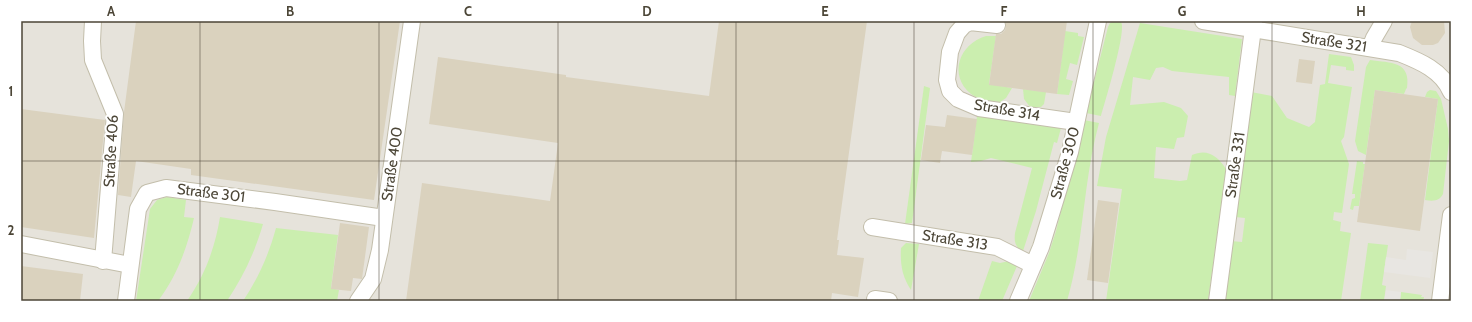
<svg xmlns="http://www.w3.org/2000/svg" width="1472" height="322" viewBox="0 0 1472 322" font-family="Cabin,sans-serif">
<rect width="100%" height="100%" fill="#f6f4ea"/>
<rect fill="#e6e3db" x="21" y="21" width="1430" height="280"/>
<g fill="#cbeeaf">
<path d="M1114,21L1121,22C1127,30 1105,102 1101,116L1086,113L1108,27L1110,23Z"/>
<path d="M1140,23L1242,39L1235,96L1229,95V77L1172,71L1163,67L1156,68L1150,80L1133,77L1130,105L1164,102L1181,108L1188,116L1184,137L1177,138L1174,149L1156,147L1154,178L1180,181L1187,180L1192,155C1207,148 1218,156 1226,169L1208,301H1106L1122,189L1097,186L1106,137Z"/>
<path d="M1065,31L1078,33V36L1084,37L1077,65L1070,63L1066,79L1073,81L1069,95L1057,94Z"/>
<path d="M986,36H996L989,84L1012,88L1006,98L1000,102C990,101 979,100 971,94C948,75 959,44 986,36Z"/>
<path d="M1329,54L1351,57L1354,65V71L1346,70V67L1331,65L1328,83L1352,87L1344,137L1341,141L1349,164L1342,213L1334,212L1333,220L1341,222L1340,231L1351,233L1341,301H1223L1231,241L1242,242L1245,218L1235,217L1251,92L1272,96L1287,118L1309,127L1315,122L1320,85L1325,84Z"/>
<path d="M1370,60C1391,63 1411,61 1407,88L1406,89L1404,94L1375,90L1366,155L1358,151L1355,141L1366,67Z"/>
<path d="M924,86L930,88L912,223L905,224Z"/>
<path d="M1023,89L1046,92L1044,104L1041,107H1030L1024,99Z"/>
<path d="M1430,90L1436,91L1441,99L1448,129L1449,141L1443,194C1439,202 1432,201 1425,200L1438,99L1425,97L1427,92Z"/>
<path d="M977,116L1061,128L1057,143L1054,142L1036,211L1023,251C1015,247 1014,242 1015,233L1032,168L991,158L981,161L971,162Z"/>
<path d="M1084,120L1099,123C1083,181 1084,243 1067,301H1029L1049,253L1056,231Z"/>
<path d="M1357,161L1363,162V164H1365L1359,206H1354L1353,210L1350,209L1352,199L1355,198V194H1352Z"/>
<path d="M167,197L186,200L184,217L194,218C187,248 177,276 158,301H136L150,209L157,200Z"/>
<path d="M220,217L263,224C255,252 243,277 227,301H187C205,275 215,248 220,217Z"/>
<path d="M276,228L338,235L331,288L339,290L337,301H243C258,279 269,254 276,228Z"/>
<path d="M906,243L919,244L911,290C902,277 900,263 901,248Z"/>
<path d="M1368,243L1388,245L1382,285L1386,286L1384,301H1360Z"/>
<path d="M992,261L1000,263L1009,261L1017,266L1002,301H978Z"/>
<path d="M1401,292L1422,295L1421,297H1424L1423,301H1400Z"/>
</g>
<g fill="#e8e6e2">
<path d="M1407,249L1433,252L1430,278L1384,272L1386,257L1406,260Z"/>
<path d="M1386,290L1401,292L1400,301H1384Z"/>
</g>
<g fill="#dad2be">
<path d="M136,21H400L374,200L191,175V169L136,161L131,197L118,195L124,112Z"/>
<path d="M719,21H867L837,240H839L837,255L864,258L858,297L832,293L831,301H406L422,183L550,201L558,143L429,124L438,57L566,75V77L709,96Z"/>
<path d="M1006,21H1067L1057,94L989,85L996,34H1001L1005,30L1006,26Z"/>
<path d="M1412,21H1444L1445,33L1438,43L1433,45H1422L1413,38L1410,27Z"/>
<path d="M1299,59L1315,61L1312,84L1296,82Z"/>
<path d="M1375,90L1438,99L1420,231L1357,222Z"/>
<path d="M21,109L105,120L94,238L21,227Z"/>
<path d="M947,115L977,119L972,155L942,151L940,163L921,160L926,125L945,127Z"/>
<path d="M1098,200L1119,203L1108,283L1087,280Z"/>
<path d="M340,223L369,227L362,279L353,278L351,291L331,289Z"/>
<path d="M21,266L83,274L80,301H21Z"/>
</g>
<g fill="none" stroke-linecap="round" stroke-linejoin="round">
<defs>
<g id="minor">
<path d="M93,21L92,41L93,60L115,114L103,261"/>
<path d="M1203,21L1399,53C1419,61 1442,70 1451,92"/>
<path d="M997,25L970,22L964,25L957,33L950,52L947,80L950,91L958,99L979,108L1076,122"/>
<path d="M1370,48L1374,38L1384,21"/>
<path d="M872,227L997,247L1033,265"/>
<path d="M21,244L130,265"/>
<path d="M875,299L889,301"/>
<path d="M126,301L138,209L147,193L166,188L275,202L384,218"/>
<path d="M358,301L373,279L380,250L412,21"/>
<path d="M1018,301L1041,247L1070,152L1098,21"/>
<path d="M1217,301L1254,21"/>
<path d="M1440,301L1451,215"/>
</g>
</defs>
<use href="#minor" stroke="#c3beab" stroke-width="18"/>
<use href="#minor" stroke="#fff" stroke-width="16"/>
</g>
<path fill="none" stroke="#4c4637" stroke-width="1" stroke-opacity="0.55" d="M200,21V301M379,21V301M558,21V301M736,21V301M914,21V301M1093,21V301M1272,21V301M21,161H1451"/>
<g text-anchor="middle" stroke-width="4" stroke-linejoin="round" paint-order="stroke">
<g font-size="15" fill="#4c4637" stroke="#fff">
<text transform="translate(1334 42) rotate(9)" y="5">Straße 321</text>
<text transform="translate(1007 110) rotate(10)" y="5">Straße 314</text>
<text transform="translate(111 151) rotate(-87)" y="5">Straße 406</text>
<text transform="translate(1065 163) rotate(-75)" y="5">Straße 300</text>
<text transform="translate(392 164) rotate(-82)" y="5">Straße 400</text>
<text transform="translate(1235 165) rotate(-82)" y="5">Straße 331</text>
<text transform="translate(211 193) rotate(7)" y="5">Straße 301</text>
<text transform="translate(955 240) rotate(9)" y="5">Straße 313</text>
</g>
</g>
<rect width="1472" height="322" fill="none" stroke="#ffffff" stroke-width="44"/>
<rect x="22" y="22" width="1428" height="278" fill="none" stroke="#4c4637" stroke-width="1.5"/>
<g font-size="13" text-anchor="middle" font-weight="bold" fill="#4c4637">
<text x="111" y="16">A</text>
<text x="290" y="16">B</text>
<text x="468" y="16">C</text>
<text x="647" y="16">D</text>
<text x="825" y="16">E</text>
<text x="1004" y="16">F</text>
<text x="1182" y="16">G</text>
<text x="1361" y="16">H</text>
<text x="11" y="96">1</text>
<text x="11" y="235">2</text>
</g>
</svg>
